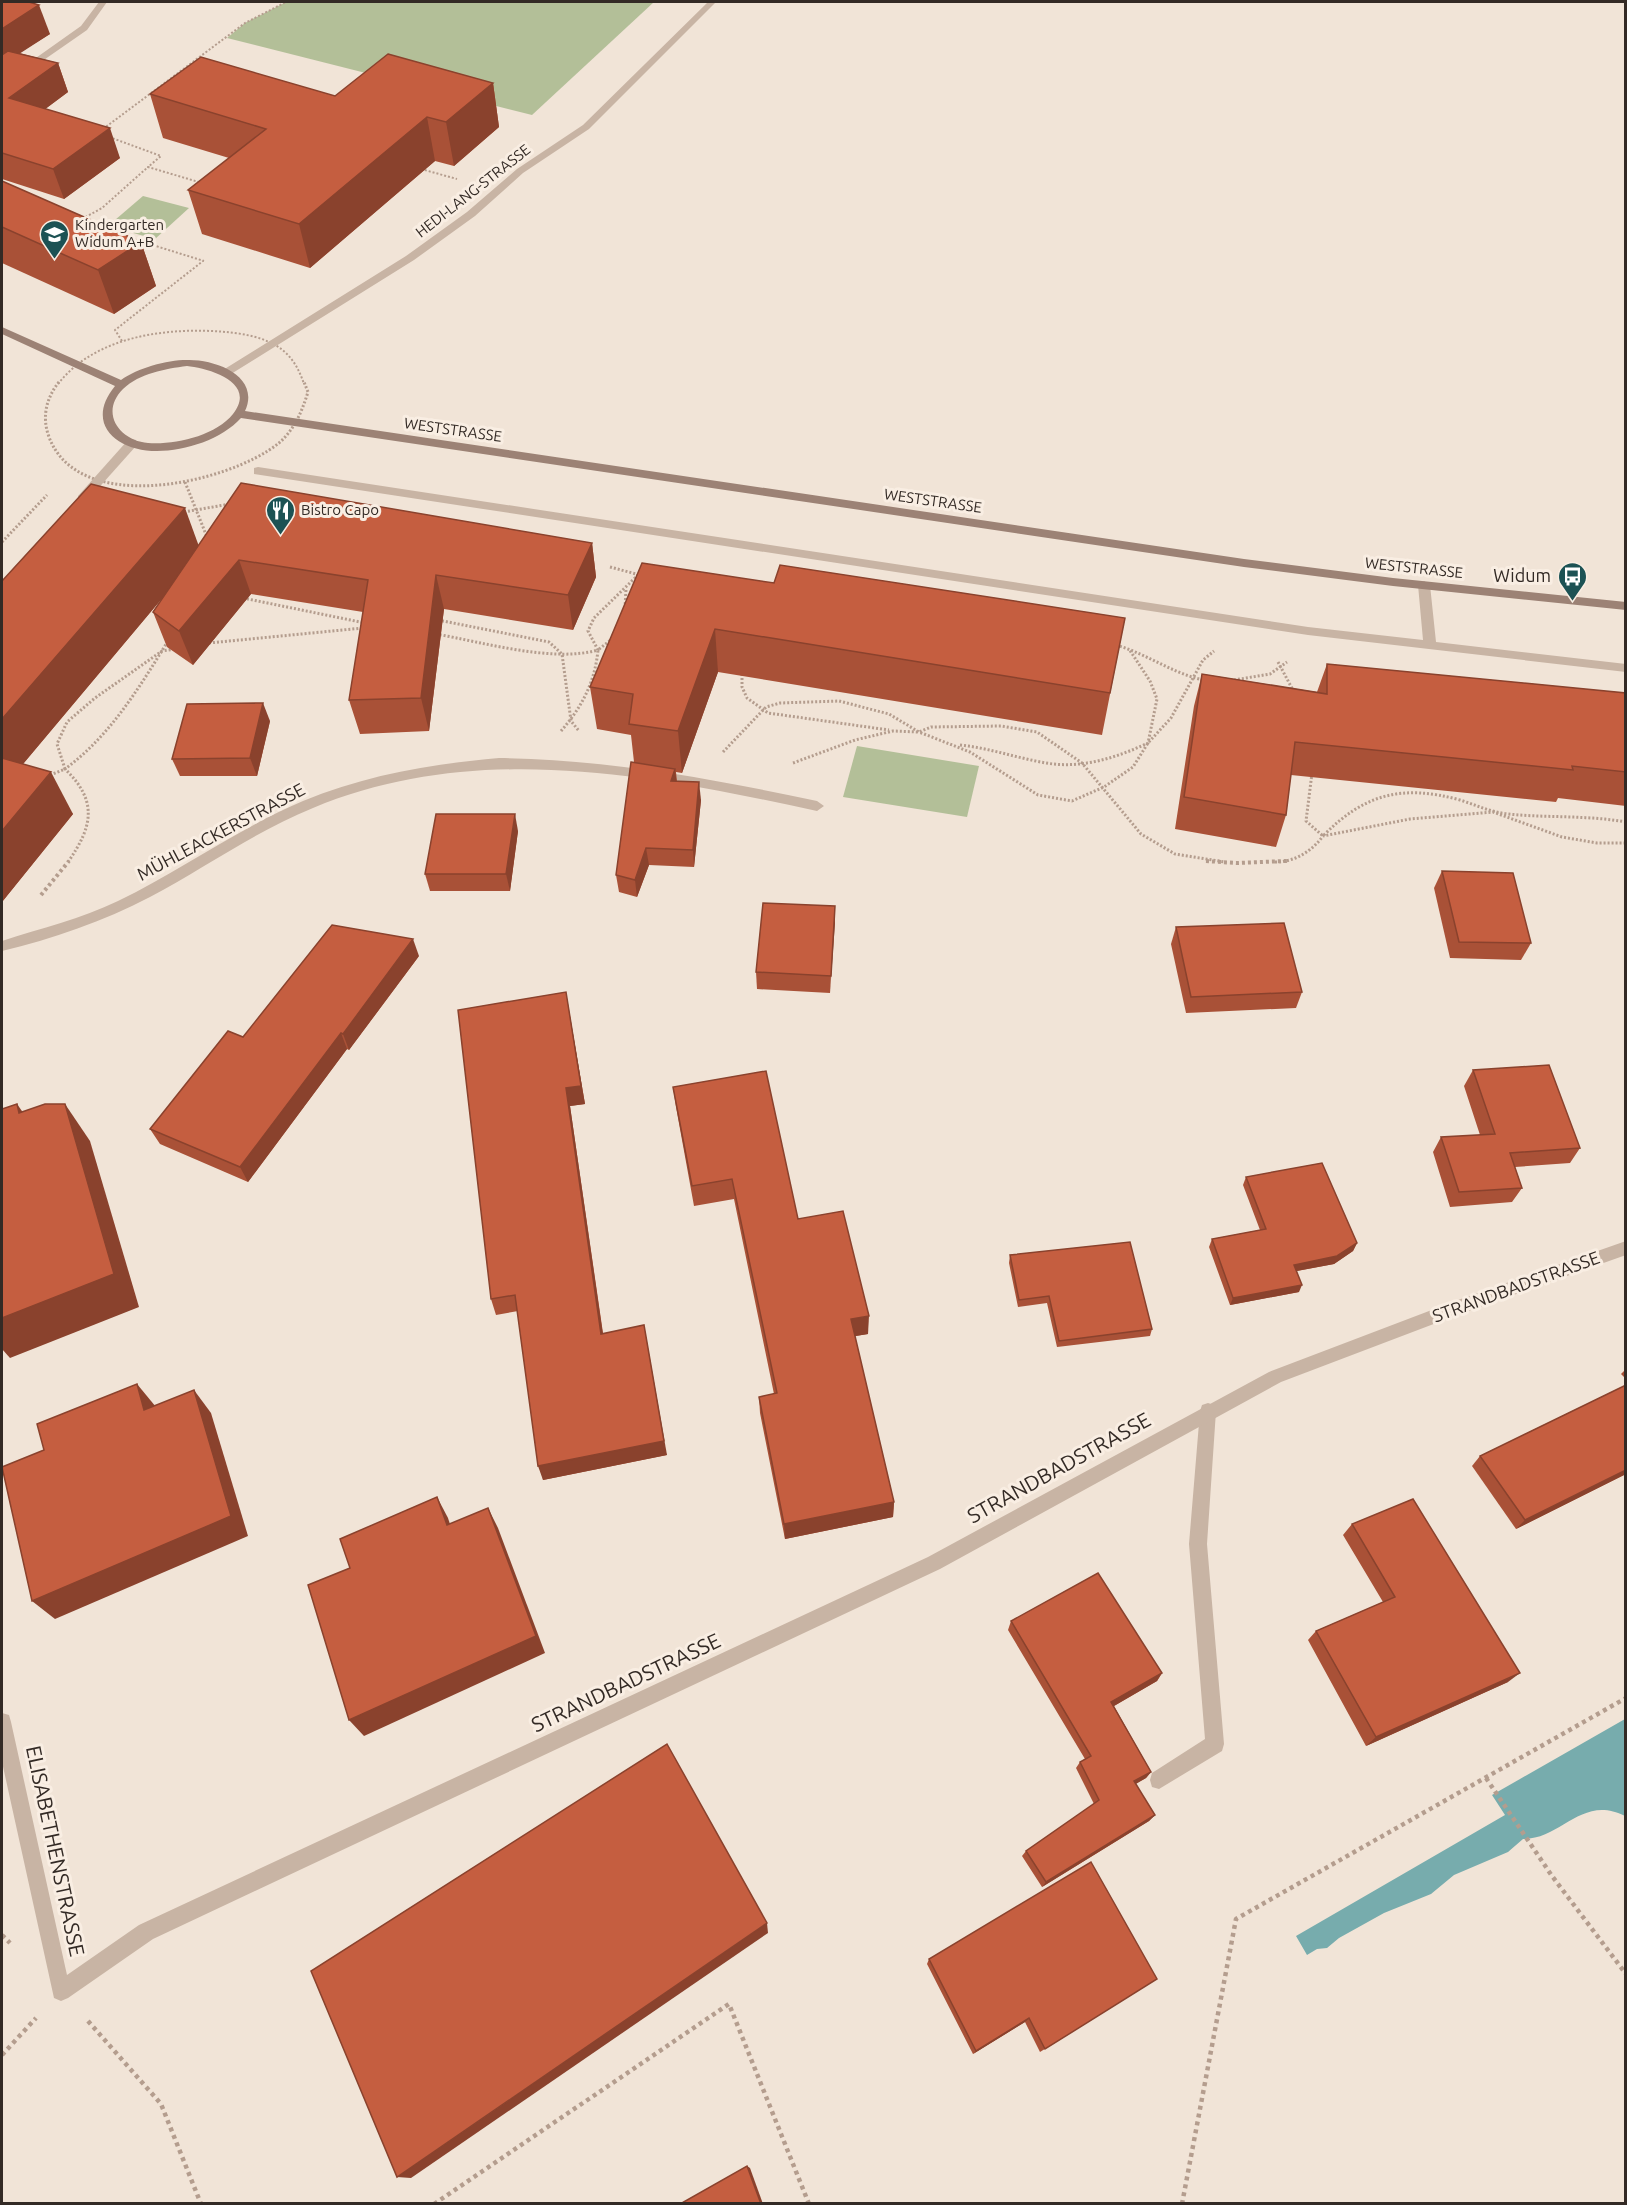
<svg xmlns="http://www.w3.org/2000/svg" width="1627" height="2205" viewBox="0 0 1627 2205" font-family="Ubuntu,sans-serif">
<rect width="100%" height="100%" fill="#f1e4d7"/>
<g fill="#b3bf98">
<path d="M286,2H654L532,115L227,38L245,23Z"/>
<path d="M143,196L189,208L155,239L108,226Z"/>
<path d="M857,746L979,766L967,817L843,797Z"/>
</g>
<path fill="#77acad" d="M1625,1719V1816C1582,1794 1562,1839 1523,1839L1508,1852L1454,1875L1431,1894L1384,1913L1339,1938L1327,1948L1317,1949L1307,1955L1296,1936L1505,1815L1492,1795Z"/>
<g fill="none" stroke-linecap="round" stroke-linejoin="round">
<g stroke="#b49d8e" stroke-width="2" stroke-dasharray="2 2" stroke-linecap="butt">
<path d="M103,129L245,23L286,2"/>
<path d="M109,137L161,156L148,167L202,183"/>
<path d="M421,169L457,179"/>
<path d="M82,219L102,208L148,167"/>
<path d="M130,238L204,261"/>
<path d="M122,341L115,330L203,261"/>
<path d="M58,384C96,335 169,327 226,332C246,334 270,338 286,353C295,362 300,372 304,384"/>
</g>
<g stroke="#b49d8e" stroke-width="3" stroke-dasharray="2 2" stroke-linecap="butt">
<path d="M59,382C47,397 42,415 48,434C75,518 228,484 279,443C295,429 302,411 308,392L304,382"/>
<path d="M185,482L207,537"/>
<path d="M184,512L230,504"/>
<path d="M2,542L47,495"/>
<path d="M610,567L640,575"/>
<path d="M243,598L365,623"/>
<path d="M625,608L626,589"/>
<path d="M438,620L549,642L562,654L571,721L579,731"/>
<path d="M436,634C482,642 553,663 598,650L588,631L594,618L638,575"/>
<path d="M209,643L363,628"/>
<path d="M1116,645C1147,654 1172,673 1203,680"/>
<path d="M1278,662L1294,692"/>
<path d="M742,674V687L747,698L768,713L889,730"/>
<path d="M1234,680L1270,674L1287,662"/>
<path d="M561,731C582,707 595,682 598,650L612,639"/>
<path d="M960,745C989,748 1017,758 1046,763C1081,769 1116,758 1148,743L1157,699L1150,681L1129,649"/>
<path d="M723,752L766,707L780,703L839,701L889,714L919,732L970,752L1038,795L1072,801L1104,787L1133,767L1148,743L1171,718L1203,660L1214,651"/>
<path d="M793,763L855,740L893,731L919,732L931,727L1001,726L1037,732L1082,763L1141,834L1175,854L1225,862"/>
<path d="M1312,773L1306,821L1323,836C1364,794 1402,784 1460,800C1476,805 1490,812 1508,814C1547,818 1587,815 1626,822"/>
<path d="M50,775L65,769L57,744L67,722L95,698L162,651L175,649"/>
<path d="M68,862C93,826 98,801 65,769C110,736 139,688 168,641"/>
<path d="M1275,862C1295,862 1312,851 1323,836L1410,819L1493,812L1562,837L1597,843H1626"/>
</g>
<g stroke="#b49d8e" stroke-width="4" stroke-dasharray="3 3" stroke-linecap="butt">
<path d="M1206,861L1236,863L1287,861"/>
<path d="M41,895L69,861"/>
</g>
<g stroke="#b49d8e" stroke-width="4.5" stroke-dasharray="4 4" stroke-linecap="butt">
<path d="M1486,1778L1552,1876L1626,1974"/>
<path d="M2,1935L10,1943"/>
<path d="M88,2021L161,2104L201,2204"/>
<path d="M2,2055L36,2018"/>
<path d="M434,2204L729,2004L809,2204"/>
<path d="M1182,2204L1236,1919L1626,1698"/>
</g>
<g fill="#c8b4a4" fill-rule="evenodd">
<path d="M258,467L1308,627L1423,640L1418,585L1424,581L1430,585L1436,642L1626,664V672L1308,635L254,474V468Z"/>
<path d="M1208,1403L1214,1405L1216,1411L1207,1544L1224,1744L1222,1751L1159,1789L1152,1787L1150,1780L1152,1773L1205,1739L1189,1544L1200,1411L1202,1405Z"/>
</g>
<g fill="#c8b4a4" fill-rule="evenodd">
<path d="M99,2H107L87,30L2,89V82L81,26Z"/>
<path d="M708,2H716L589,129L523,173L475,216L414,260L231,374H223V370L406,256L467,212L517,169L583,125Z"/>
<path d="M132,439L136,440V446L86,502H78V496L128,440Z"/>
<path d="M499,758C611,760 708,778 817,801L824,806L817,811C650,775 477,740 313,808C256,831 205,868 150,897C104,921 52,939 2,951V941C41,928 81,919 118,901C181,870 239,828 303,801C366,775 431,764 499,758Z"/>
<path d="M1626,1241V1255L1460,1314L1281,1382L940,1569L153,1939L68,1998L61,2001L54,1998L2,1762V1713L9,1715L11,1722L67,1975L139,1925L928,1557L1269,1372L1458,1300Z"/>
</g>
<path fill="#9c8275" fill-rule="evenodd" d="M2,327L121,380C138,368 166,360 187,360C215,359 261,376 245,411L1244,559L1393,578L1626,602V610L1393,586L1244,567L241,418C222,439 186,451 157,451C117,451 84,424 115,386L2,334ZM187,366C208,368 258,382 233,414C215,436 175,445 148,443C120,441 99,413 123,389C140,373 165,369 187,366Z"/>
</g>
<g fill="#a95137">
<path d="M2,2L50,34L19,53L58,63L68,92L45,109L120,158L64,199L2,179Z"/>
<path d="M493,83L499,127L454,166L435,161L310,268L202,234L188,190L229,158L163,138L150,94L335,96Z"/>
<path d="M2,181L141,242L156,286L114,314L2,263Z"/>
<path d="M592,543L596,577L573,630L444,609L429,731L360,734L349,700L363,612L251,594L193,665L167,647L153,612L164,596L23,764L73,814L2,902V581L199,545Z"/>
<path d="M774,583L1125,618L1102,735L718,672L682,773L676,772L677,781L701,800L694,867L649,865L637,897L619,892L616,875L634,762L631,735L597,729L590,687Z"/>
<path d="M1327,664L1626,693V806L1558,798L1556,802L1291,775L1286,815L1276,847L1175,829L1194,706L1202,674L1317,692Z"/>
<path d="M270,721L257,776H180L172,759Z"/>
<path d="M518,831L510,891H430L425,874Z"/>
<path d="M1442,871L1531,943L1521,960L1450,958L1434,888Z"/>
<path d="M835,907L830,993L757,989L756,972Z"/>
<path d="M1176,927L1302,992L1296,1008L1186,1013L1171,944Z"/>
<path d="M419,956L349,1050L347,1049L248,1182L160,1144L150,1129L243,1037Z"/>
<path d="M569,1011L585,1104L570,1106L603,1333L667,1455L543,1480L518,1311L496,1315L491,1299Z"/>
<path d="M1473,1070L1580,1148L1570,1163L1515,1167L1522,1188L1512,1202L1450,1207L1433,1152L1441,1137L1480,1135L1464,1086Z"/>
<path d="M673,1087L798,1219L868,1334L855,1336L894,1502L893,1517L785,1539L760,1413L759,1397L774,1394L734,1199L694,1206L676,1107Z"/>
<path d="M1246,1177L1357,1243L1353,1251L1334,1264L1297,1271L1299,1292L1230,1305L1209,1247L1212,1239L1260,1230L1243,1185Z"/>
<path d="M1010,1255L1152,1329L1150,1336L1057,1347L1047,1303L1018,1307L1009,1263Z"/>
<path d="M1626,1369V1379L1621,1374Z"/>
<path d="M1626,1385V1474L1516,1529L1472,1466L1480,1456Z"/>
<path d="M1352,1524L1508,1682L1366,1746L1308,1640L1316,1631L1383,1602L1343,1535Z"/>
<path d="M1011,1621L1162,1673L1157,1681L1114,1706L1151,1772L1146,1778L1135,1784L1155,1815L1149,1821L1042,1887L1022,1856L1026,1851L1094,1804L1076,1768L1080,1762L1085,1759L1008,1630Z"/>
<path d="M929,1959L1157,1979L1040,2052L1025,2022L973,2054L927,1964Z"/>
</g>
<g fill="#8a422d">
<path d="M39,5L50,34L2,65V29Z"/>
<path d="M58,63L68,92L20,128L9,98Z"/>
<path d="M493,83L499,127L454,166L446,122Z"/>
<path d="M427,117L435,161L310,268L299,224Z"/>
<path d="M110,128L120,158L64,199L53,169Z"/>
<path d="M141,242L156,286L114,314L98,270Z"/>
<path d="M185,508L201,552L2,789V719Z"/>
<path d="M592,543L596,577L573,630L568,595Z"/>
<path d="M239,560L251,594L193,665L179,631Z"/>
<path d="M436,575L444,609L429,731L421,698Z"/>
<path d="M715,629L718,672L682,773L678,731Z"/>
<path d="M263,703L270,721L257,776L250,758Z"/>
<path d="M675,769L677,786L671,781Z"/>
<path d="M51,772L73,814L2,902V831Z"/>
<path d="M699,782L701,800L694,867L693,850Z"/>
<path d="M515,814L518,831L510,891L506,874Z"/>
<path d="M646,848L649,865L637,897L635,880Z"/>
<path d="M835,906V923L830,993L831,976Z"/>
<path d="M413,939L419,956L349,1050L343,1034Z"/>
<path d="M566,992L585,1104L570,1106L605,1349L601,1334L566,1088Z"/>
<path d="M341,1033L347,1049L248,1182L240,1167Z"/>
<path d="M17,1104L43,1141L19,1113Z"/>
<path d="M65,1104L90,1141L139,1307L10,1358L2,1349V1318Z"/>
<path d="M1357,1243L1353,1251L1334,1264L1291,1272L1294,1265Z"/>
<path d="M1302,1285L1299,1292L1230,1305L1233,1298Z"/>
<path d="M869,1316L868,1334L850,1337L851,1319Z"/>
<path d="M644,1325L667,1455L543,1480L538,1466Z"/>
<path d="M137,1384L156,1407L144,1410Z"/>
<path d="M194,1390L211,1413L248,1536L55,1619L32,1601Z"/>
<path d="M1626,1470V1474L1516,1529L1525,1520Z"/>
<path d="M437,1497L448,1518L457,1546L447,1525Z"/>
<path d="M894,1502L893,1517L785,1539L784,1524Z"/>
<path d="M488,1508L498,1528L545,1653L364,1736L349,1720Z"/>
<path d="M1162,1673L1157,1681L1107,1710L1111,1702Z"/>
<path d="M1520,1673L1508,1682L1366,1746L1376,1737Z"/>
<path d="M1151,1772L1146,1778L1129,1788L1134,1781Z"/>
<path d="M1155,1815L1149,1821L1042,1887L1046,1882Z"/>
<path d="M767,1923L768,1933L411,2178L397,2177Z"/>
<path d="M1029,2018L1025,2022L973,2054L976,2051Z"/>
<path d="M747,2166L750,2168L763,2204H761Z"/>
</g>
<g fill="#c55e40" stroke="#8a422d" stroke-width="1.5">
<path d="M2,2H29L39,5L2,29Z"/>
<path d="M8,51L58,63L9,98L110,128L53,169L2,153V55Z"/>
<path d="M388,54L493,83L446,122L427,117L299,224L188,190L266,129L150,94L201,57L335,96Z"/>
<path d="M2,181L141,242L98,270L2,227Z"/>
<path d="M241,483L592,543L568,595L436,575L421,698L349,700L368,580L239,560L179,631L153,612Z"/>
<path d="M91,484L185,508L2,719V581Z"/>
<path d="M642,563L774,583L780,565L1125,618L1110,693L715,629L678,731L629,724L633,694L590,687Z"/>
<path d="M1327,664L1626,693V772L1572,766L1573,770L1295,742L1286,815L1184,797L1202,674L1327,694Z"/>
<path d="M263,703L250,758L172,759L187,704Z"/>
<path d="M2,758L51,772L2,831Z"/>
<path d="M631,762L675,769L671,781L699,782L693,850L646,848L635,880L616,875Z"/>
<path d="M436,814H515L506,874H425Z"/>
<path d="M1442,871L1513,873L1531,943L1459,942Z"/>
<path d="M763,903L835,906L831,976L756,972Z"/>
<path d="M1284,923L1302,992L1191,997L1176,927Z"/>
<path d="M332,925L413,939L343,1034L341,1033L240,1167L150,1129L228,1031L243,1037Z"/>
<path d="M566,992L581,1086L566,1088L601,1334L644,1325L664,1441L538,1466L515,1295L491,1299L458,1010Z"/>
<path d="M1549,1065L1580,1148L1510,1153L1522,1188L1459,1192L1441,1137L1495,1134L1473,1070Z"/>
<path d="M766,1071L798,1219L843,1211L869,1316L851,1319L894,1502L784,1524L759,1397L777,1393L732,1179L692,1186L673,1087Z"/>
<path d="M17,1104L19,1113L45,1104H65L114,1274L2,1318V1109Z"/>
<path d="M1322,1163L1357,1243L1337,1256L1294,1265L1302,1285L1233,1298L1212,1239L1266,1229L1246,1177Z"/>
<path d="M1130,1242L1152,1329L1059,1341L1049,1296L1019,1300L1010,1255Z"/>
<path d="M137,1384L144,1410L194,1390L231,1516L32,1601L2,1467L44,1450L37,1424Z"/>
<path d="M1626,1385V1470L1525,1520L1480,1456Z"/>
<path d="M437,1497L447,1525L488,1508L536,1636L349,1720L308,1585L350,1568L340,1539Z"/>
<path d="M1413,1499L1520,1673L1376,1737L1316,1631L1395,1597L1352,1524Z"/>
<path d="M1098,1573L1162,1673L1111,1702L1151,1772L1134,1781L1155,1815L1046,1882L1026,1851L1099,1800L1080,1762L1091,1756L1011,1621Z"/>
<path d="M667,1744L767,1923L397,2177L311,1971Z"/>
<path d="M1091,1862L1157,1979L1045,2049L1029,2018L976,2051L929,1959Z"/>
<path d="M747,2166L761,2204H680Z"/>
</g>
<defs>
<symbol id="school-pin" viewBox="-11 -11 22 30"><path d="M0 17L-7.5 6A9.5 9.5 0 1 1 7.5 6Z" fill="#1c5254" stroke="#f9eee3"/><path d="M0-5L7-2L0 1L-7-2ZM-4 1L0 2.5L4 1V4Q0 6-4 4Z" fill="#fff"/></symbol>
<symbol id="restaurant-pin" viewBox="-11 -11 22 30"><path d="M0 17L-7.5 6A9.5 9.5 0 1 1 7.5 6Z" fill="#1c5254" stroke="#f9eee3"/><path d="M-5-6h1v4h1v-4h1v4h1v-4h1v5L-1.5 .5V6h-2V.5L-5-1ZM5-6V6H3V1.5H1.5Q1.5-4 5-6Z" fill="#fff"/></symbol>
<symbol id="bus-pin" viewBox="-11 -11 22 30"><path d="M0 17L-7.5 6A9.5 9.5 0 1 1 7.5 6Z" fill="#1c5254" stroke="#f9eee3"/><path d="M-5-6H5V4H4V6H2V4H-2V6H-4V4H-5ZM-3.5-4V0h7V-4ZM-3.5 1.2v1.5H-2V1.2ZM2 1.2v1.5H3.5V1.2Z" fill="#fff"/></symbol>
</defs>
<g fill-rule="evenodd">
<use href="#school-pin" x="38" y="218" width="33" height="45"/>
<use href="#restaurant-pin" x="264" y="494" width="33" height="45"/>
<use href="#bus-pin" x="1556" y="560" width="33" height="45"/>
</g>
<g text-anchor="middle" stroke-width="6" stroke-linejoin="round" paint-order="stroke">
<g font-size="15" fill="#332a25" stroke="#f9eee3">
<text transform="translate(473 191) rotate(-38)" y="5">HEDI-LANG-STRASSE</text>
<text transform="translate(453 430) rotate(8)" y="5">WESTSTRASSE</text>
<text transform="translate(933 501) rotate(8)" y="5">WESTSTRASSE</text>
<text transform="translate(1414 568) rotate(6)" y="5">WESTSTRASSE</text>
</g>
<g font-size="15" fill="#332a25" stroke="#f9eee3" text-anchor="start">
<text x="75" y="230">Kindergarten<tspan x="75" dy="17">Widum A+B</tspan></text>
<text x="301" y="515">Bistro Capo</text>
</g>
<g font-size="18" fill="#332a25" stroke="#f9eee3" text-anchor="end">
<text x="1551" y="582">Widum</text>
</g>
<g font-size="18" fill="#332a25" stroke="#f9eee3">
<text transform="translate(221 832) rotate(-28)" y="6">MÜHLEACKERSTRASSE</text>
<text transform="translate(1516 1287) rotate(-20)" y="6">STRANDBADSTRASSE</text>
</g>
<g font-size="21" fill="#332a25" stroke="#f9eee3">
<text transform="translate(1059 1468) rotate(-29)" y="7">STRANDBADSTRASSE</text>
<text transform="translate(626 1683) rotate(-25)" y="7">STRANDBADSTRASSE</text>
<text transform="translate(55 1851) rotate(78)" y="7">ELISABETHENSTRASSE</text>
</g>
</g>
<rect width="1627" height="2205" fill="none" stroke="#332a25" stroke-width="6"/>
</svg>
